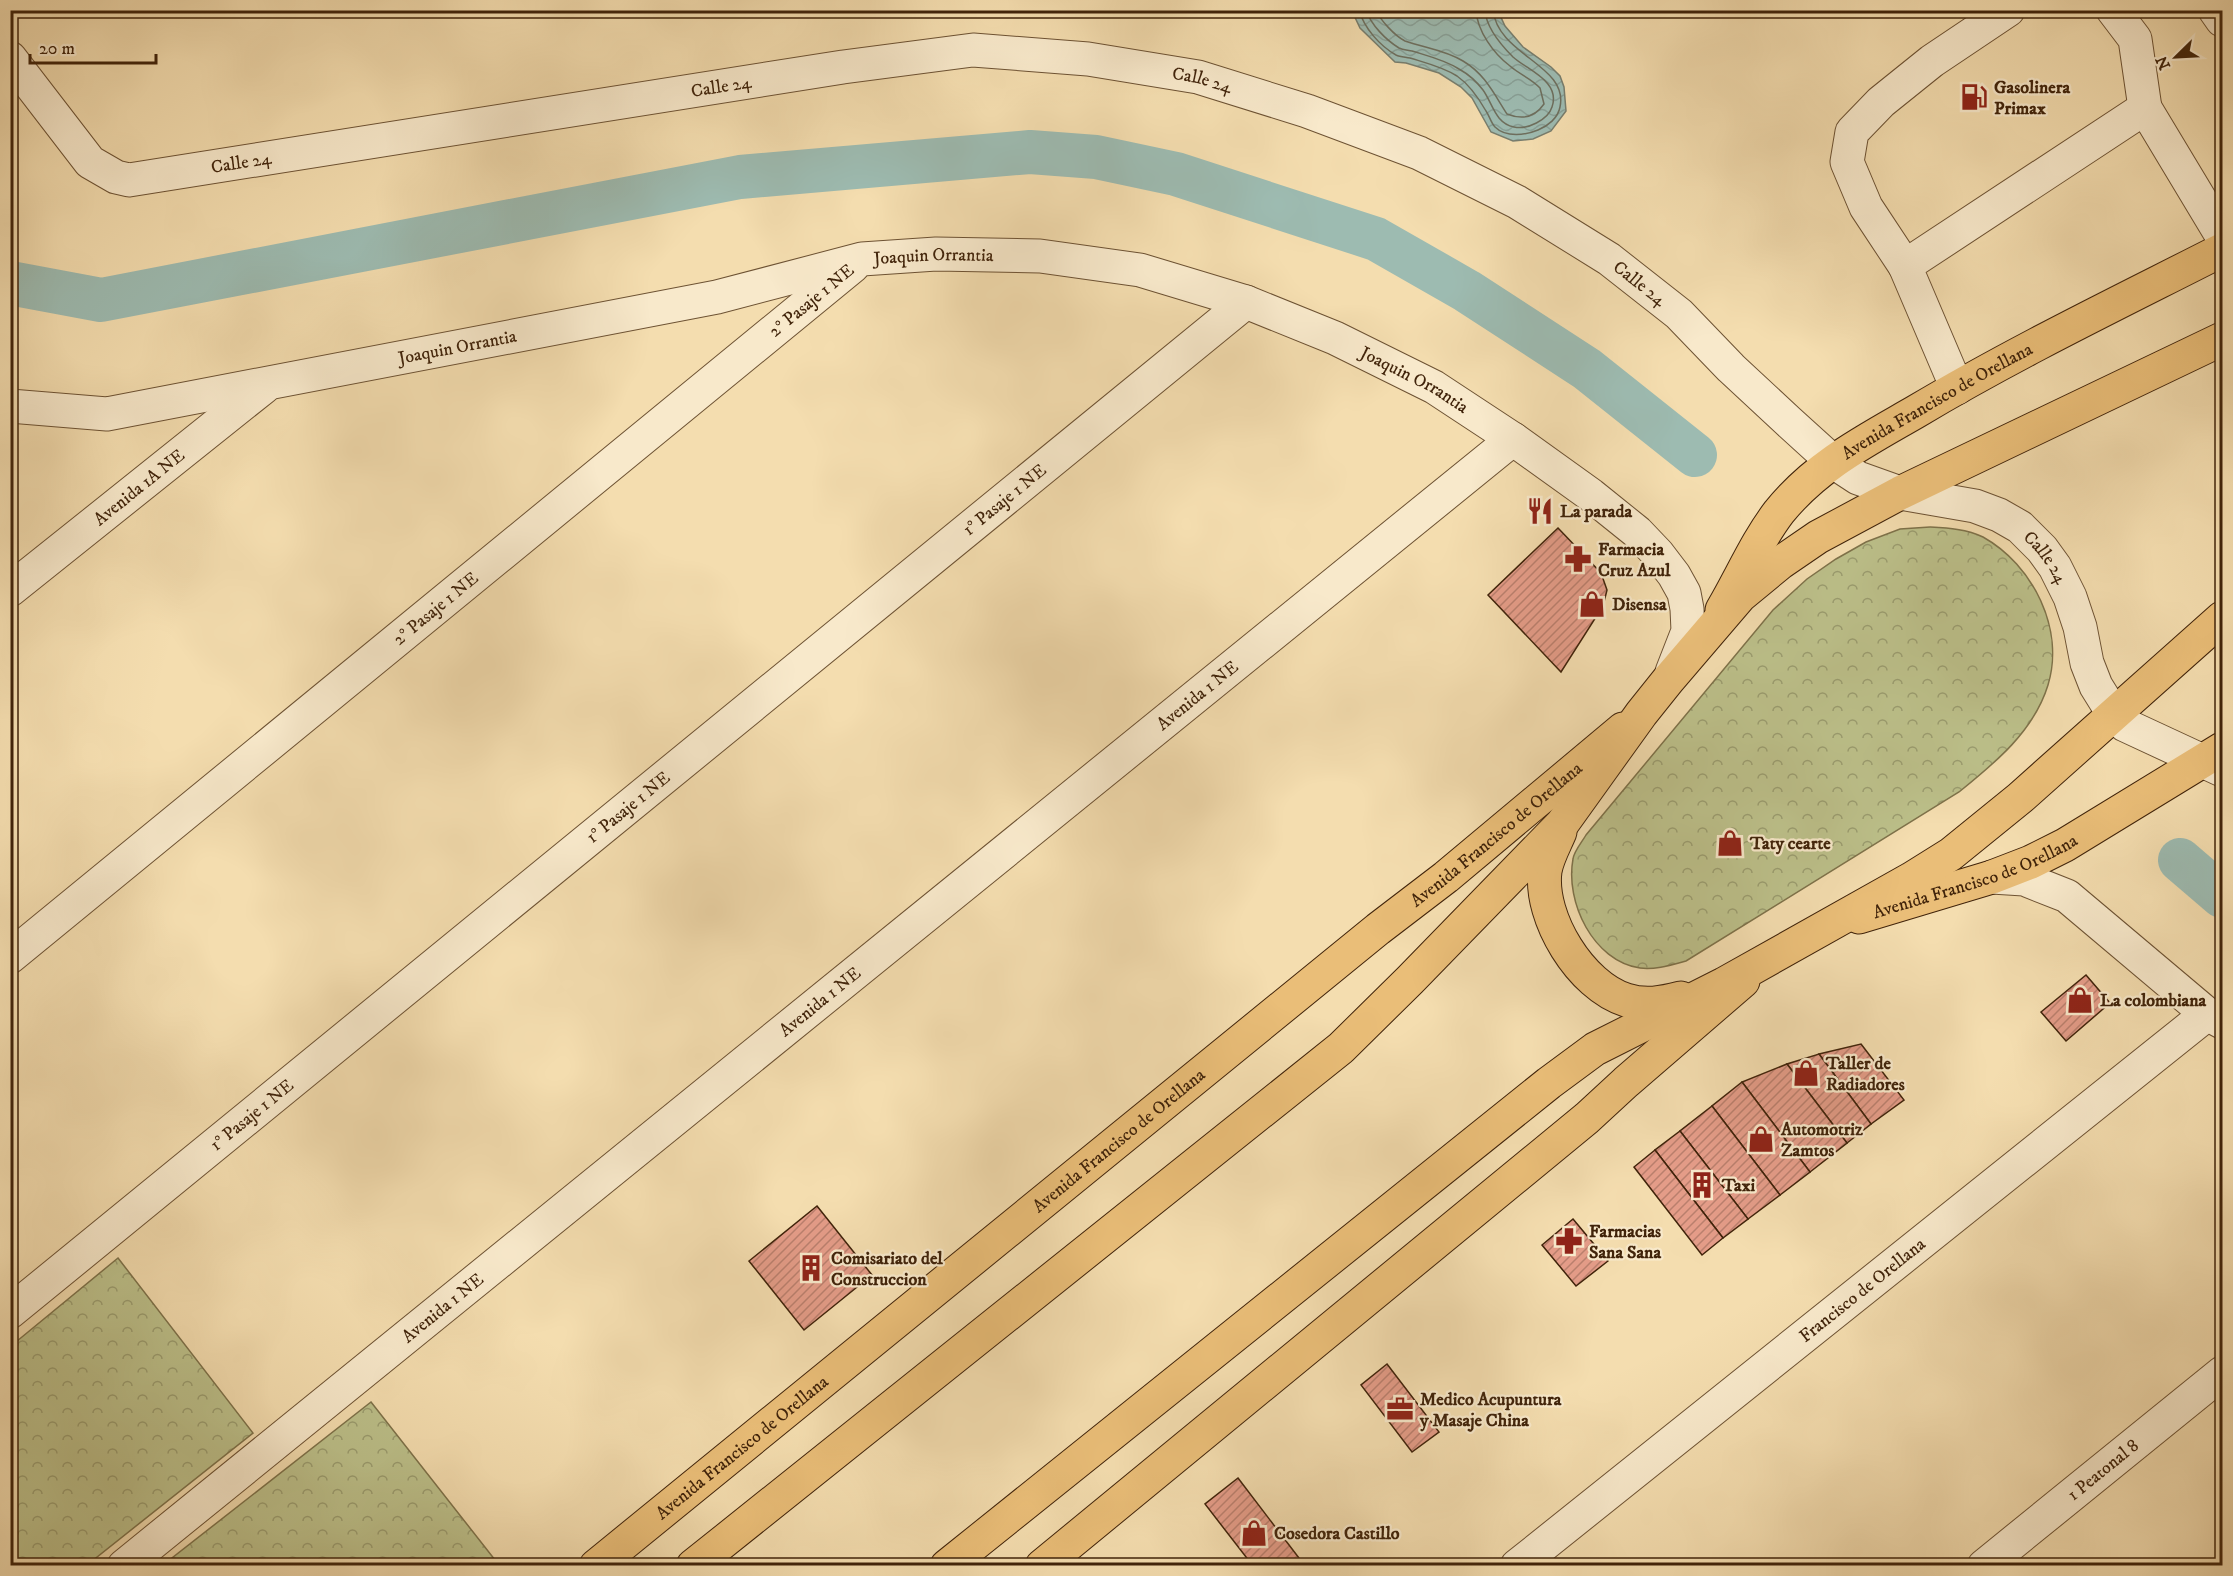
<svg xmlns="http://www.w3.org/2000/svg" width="2233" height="1576" viewBox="0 0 2233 1576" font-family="'IM FELL DW Pica',serif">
<defs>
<pattern id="forest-crowns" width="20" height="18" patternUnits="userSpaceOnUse" patternTransform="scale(1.5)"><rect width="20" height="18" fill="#bcc08a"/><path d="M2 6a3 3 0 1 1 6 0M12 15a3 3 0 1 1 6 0" fill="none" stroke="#9a9c6f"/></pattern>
<pattern id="water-waves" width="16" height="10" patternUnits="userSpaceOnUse" patternTransform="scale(1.5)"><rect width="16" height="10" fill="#9dbbb1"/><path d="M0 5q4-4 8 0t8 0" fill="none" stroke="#88a097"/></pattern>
<pattern id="building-hatch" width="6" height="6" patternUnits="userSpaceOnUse" patternTransform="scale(1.5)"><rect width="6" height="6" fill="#e49c88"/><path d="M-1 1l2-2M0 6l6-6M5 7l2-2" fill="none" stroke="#ba7f6d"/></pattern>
</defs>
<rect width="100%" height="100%" fill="#f4ddaf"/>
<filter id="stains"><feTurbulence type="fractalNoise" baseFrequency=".00333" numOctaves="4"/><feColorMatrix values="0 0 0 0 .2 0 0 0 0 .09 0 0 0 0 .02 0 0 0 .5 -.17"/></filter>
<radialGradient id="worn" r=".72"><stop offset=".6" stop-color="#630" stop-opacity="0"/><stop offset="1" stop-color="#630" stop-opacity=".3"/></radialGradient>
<g fill="url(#forest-crowns)" stroke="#7e724a" stroke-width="1.5">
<path d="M1930,527C1948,528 1967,529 1983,537C2033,565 2065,629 2048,685C2034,731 1995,763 1959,792L1686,961C1671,965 1655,970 1640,968C1593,961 1565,902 1573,859C1574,851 1582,842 1586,835L1773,610L1807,579L1836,559L1866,542L1900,529Z"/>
<path d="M118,1258L253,1433L87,1565H11V1346Z"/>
<path d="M371,1402L499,1565H163Z"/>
</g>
<path fill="url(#water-waves)" stroke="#787e6e" stroke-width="1.5" d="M1352,11H1498L1505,26L1523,47L1551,67L1560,76L1564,87L1566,111L1551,131L1533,139L1513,141L1491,132L1472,98L1461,87L1439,73L1406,63L1395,62L1360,28Z"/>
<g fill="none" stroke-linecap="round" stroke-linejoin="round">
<g stroke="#6e6f5e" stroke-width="1.5">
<path d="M1359,10C1364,28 1380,46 1396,55C1400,57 1405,57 1410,58C1426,63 1443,67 1457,76C1470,85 1478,97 1486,111C1489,115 1491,123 1495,127C1506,138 1526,135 1538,130C1548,126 1558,118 1560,107C1569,65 1498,56 1493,10"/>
<path d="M1366,10C1371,25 1386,40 1399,48C1403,50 1408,50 1412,51C1428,56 1445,60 1459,69C1468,74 1477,82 1483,90C1493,104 1495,123 1514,127C1527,130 1548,120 1552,107C1561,81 1527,70 1513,57C1501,45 1486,28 1485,10"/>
<path d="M1376,10C1380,20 1395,36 1405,41C1425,48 1445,50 1463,61C1485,74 1494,94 1507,114C1522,120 1535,117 1544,104L1540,88C1532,79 1519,74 1510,66C1494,54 1477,31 1476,10"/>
</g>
<g stroke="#9dbbb1" stroke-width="44">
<path d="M10,283L101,300L740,177L1030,152L1096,157L1176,174L1376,239L1467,291L1587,369L1695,455"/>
<path d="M2180,860L2222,896"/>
</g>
</g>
<g fill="url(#building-hatch)" stroke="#40230a" stroke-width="1.5">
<path d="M1558,528L1601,573L1607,590L1603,606L1561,672L1488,595Z"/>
<path d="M2086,975L2110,1003L2066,1041L2041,1012Z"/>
<path d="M1861,1044L1904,1100L1871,1124L1819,1054Z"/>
<path d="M1819,1054L1871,1124L1847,1143L1787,1064Z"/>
<path d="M1787,1064L1847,1143L1810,1172L1742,1082Z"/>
<path d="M1742,1082L1810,1172L1780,1195L1712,1106Z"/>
<path d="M1712,1106L1780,1195L1748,1219L1680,1131Z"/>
<path d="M1680,1131L1748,1219L1723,1238L1655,1150Z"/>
<path d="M1655,1150L1723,1238L1702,1255L1634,1167Z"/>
<path d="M817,1206L872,1275L804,1330L749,1261Z"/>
<path d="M1573,1219L1608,1261L1576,1286L1542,1245Z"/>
<path d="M1387,1364L1439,1432L1412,1452L1361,1385Z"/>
<path d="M1238,1478L1302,1562L1298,1566H1253L1205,1504Z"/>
</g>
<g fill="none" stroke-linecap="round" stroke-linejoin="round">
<defs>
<g id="minor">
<path d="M2113,10L2135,39L2145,108"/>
<path d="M2215,10L2222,20"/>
<path id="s1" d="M10,58L90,162L116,177L129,180L843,67L973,50L1088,59L1198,77L1307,111L1419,153L1517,202L1609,259L1679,314L1731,368L1788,421L1832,461L1858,478L1900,493L1975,506L1999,515L2020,527L2042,549L2055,567L2070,597L2080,627L2087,663L2096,686L2114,715L2125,725L2222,770"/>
<path d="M1905,266L1866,207L1847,162L1852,132L1881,102L1932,61L2008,10"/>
<path d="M1957,388L1905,266L2145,108L2222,236"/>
<path id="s2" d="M10,406L107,414L717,297L862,259L936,254L1040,256L1140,270L1246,302L1335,338L1434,387L1513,439L1591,495L1637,532L1658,554L1674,575L1684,593L1687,609L1688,631L1672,672"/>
<path id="s3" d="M10,590L264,387"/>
<path d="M1992,877L2024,879L2067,896L2207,1014L2222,1022"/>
<path id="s4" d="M10,957L853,266"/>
<path id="s5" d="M10,1312L1246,302"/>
<path id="s6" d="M124,1566L1513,439"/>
<path id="s7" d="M1517,1566L2207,1014"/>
<path id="s8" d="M1984,1566L2222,1373"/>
</g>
<g id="major">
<path id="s9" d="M1722,610C1741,578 1756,542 1779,512C1817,465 1867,440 1917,411C2016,352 2120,302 2222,250"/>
<path id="s10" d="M1859,917L1992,877L2031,862L2065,845L2222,749"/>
<path id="s11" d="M596,1566L1378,929L1446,877L1623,729"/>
<path d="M1042,1566L1587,1118L1626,1082L1743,981"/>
</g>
<g id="highway">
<path d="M1560,832C1555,844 1547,858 1545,871C1539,918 1581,986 1626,1000C1645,1006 1662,1003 1681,998"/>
<path d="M693,1566L1341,1048L1410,980L1562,824L1641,714L1669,679L1740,596L1780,563L1818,537L1900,493L2222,339"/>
<path d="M947,1566L1549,1083L1595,1049L1724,984L1911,879L1951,854L2020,798L2222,618"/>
</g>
</defs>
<use href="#minor" stroke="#6d5233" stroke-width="35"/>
<use href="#major" stroke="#40230a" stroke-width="35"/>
<use href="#highway" stroke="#40230a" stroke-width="35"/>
<use href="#minor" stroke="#f8e9cb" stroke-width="33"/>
<use href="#major" stroke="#eabe78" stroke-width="33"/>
<use href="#highway" stroke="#eabe78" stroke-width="33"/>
</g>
<defs>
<symbol id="fuel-bare" viewBox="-9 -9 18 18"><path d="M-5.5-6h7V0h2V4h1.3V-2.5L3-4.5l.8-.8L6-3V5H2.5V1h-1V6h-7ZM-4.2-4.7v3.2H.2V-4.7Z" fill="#8f2418" stroke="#f8e9cb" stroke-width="2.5" paint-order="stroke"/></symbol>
<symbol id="restaurant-bare" viewBox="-9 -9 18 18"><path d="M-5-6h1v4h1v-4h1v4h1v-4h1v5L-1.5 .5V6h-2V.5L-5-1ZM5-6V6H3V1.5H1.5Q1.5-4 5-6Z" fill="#8f2418" stroke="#f8e9cb" stroke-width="2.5" paint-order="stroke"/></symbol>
<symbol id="pharmacy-bare" viewBox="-9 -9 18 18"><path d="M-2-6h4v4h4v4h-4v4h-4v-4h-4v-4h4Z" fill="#8f2418" stroke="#f8e9cb" stroke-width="2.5" paint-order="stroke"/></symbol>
<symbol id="shop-bare" viewBox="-9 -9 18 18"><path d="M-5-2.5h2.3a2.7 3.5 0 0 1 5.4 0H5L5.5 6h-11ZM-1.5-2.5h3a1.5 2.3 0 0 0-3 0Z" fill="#8f2418" stroke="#f8e9cb" stroke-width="2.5" paint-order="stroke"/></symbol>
<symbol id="building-bare" viewBox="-9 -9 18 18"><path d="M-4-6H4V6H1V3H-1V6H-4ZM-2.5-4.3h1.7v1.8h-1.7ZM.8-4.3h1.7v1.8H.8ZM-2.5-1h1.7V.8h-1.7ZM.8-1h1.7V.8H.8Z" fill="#8f2418" stroke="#f8e9cb" stroke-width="2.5" paint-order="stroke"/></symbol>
<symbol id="office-bare" viewBox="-9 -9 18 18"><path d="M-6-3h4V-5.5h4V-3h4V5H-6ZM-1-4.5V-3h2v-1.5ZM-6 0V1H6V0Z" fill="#8f2418" stroke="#f8e9cb" stroke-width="2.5" paint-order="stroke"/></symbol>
</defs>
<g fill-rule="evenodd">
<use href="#fuel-bare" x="1955" y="78" width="38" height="38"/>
<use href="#restaurant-bare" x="1521" y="492" width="38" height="38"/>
<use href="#pharmacy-bare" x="1559" y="540" width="38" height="38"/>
<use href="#shop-bare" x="1573" y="585" width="38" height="38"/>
<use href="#shop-bare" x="1711" y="824" width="38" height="38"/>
<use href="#shop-bare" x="2061" y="981" width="38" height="38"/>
<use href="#shop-bare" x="1787" y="1054" width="38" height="38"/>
<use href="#shop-bare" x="1742" y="1120" width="38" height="38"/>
<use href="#building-bare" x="1683" y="1166" width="38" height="38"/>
<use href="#pharmacy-bare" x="1550" y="1222" width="38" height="38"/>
<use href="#building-bare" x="792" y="1249" width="38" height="38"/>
<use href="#office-bare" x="1381" y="1390" width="38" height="38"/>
<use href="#shop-bare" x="1235" y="1514" width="38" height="38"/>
</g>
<g text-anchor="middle" stroke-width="4.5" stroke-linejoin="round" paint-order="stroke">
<g font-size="18" fill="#40230a" stroke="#f8e9cb">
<text dy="6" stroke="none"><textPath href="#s1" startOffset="1260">Calle 24</textPath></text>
<text dy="6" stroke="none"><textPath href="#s1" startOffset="774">Calle 24</textPath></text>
<text dy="6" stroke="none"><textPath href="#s1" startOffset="288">Calle 24</textPath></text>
<text dy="6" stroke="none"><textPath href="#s2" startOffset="940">Joaquin Orrantia</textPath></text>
<text dy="6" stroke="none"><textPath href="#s1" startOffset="1746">Calle 24</textPath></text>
<text dy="6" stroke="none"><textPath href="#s4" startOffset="1036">2° Pasaje 1 NE</textPath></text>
<text dy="6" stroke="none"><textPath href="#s2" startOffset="454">Joaquin Orrantia</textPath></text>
<text dy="6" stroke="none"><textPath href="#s2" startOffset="1444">Joaquin Orrantia</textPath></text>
<text dy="6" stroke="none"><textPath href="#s9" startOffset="308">Avenida Francisco de Orellana</textPath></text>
<text dy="6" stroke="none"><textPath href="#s3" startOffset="165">Avenida 1A NE</textPath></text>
<text dy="6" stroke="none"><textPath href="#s5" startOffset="1284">1° Pasaje 1 NE</textPath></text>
<text dy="6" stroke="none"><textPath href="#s1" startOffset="2250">Calle 24</textPath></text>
<text dy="6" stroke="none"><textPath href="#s4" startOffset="550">2° Pasaje 1 NE</textPath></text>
<text dy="6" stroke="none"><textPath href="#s6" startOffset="1382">Avenida 1 NE</textPath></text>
<text dy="6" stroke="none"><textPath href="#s5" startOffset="798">1° Pasaje 1 NE</textPath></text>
<text dy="6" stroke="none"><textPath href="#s11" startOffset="1160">Avenida Francisco de Orellana</textPath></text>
<text dy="6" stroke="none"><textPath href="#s10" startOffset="123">Avenida Francisco de Orellana</textPath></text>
<text dy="6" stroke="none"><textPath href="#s6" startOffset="896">Avenida 1 NE</textPath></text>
<text dy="6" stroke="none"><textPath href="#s5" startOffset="312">1° Pasaje 1 NE</textPath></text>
<text dy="6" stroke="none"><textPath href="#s11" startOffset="674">Avenida Francisco de Orellana</textPath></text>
<text dy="6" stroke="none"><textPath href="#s7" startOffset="442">Francisco de Orellana</textPath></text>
<text dy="6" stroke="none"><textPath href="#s6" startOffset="410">Avenida 1 NE</textPath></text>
<text dy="6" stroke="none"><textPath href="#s11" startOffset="188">Avenida Francisco de Orellana</textPath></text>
<text dy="6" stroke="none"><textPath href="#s8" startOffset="153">1 Peatonal 8</textPath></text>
</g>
<g font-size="18" font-weight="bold" fill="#40230a" stroke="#f8e9cb" text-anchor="start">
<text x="1994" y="93">Gasolinera<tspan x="1994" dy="21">Primax</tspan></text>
<text x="1560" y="517">La parada</text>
<text x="1598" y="555">Farmacia<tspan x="1598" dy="21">Cruz Azul</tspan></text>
<text x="1612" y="610">Disensa</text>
<text x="1750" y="849">Taty cearte</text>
<text x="2100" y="1006">La colombiana</text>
<text x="1826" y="1069">Taller de<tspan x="1826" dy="21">Radiadores</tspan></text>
<text x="1781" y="1135">Automotriz<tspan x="1781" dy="21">Zamtos</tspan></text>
<text x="1722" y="1191">Taxi</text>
<text x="1589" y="1237">Farmacias<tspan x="1589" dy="21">Sana Sana</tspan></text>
<text x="831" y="1264">Comisariato del<tspan x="831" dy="21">Construccion</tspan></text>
<text x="1420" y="1405">Medico Acupuntura<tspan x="1420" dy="21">y Masaje China</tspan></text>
<text x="1274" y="1539">Cosedora Castillo</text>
</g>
</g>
<rect width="2233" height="1576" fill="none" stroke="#f4ddaf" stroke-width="36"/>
<rect x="12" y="12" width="2209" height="1552" fill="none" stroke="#40230a" stroke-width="3"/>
<rect x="18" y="18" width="2197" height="1540" fill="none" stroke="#40230a" stroke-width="1.5"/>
<g transform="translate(2176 57) rotate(246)" stroke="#f8e9cb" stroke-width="4.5" paint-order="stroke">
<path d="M0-4.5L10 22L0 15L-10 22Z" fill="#40230a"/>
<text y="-9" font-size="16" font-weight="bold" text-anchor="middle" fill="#40230a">N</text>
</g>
<path d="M30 54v9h126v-9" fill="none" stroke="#40230a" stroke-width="3"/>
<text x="39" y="54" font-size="18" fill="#40230a" stroke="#f8e9cb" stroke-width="4.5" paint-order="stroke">20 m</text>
<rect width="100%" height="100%" filter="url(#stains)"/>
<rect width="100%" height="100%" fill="url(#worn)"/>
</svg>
